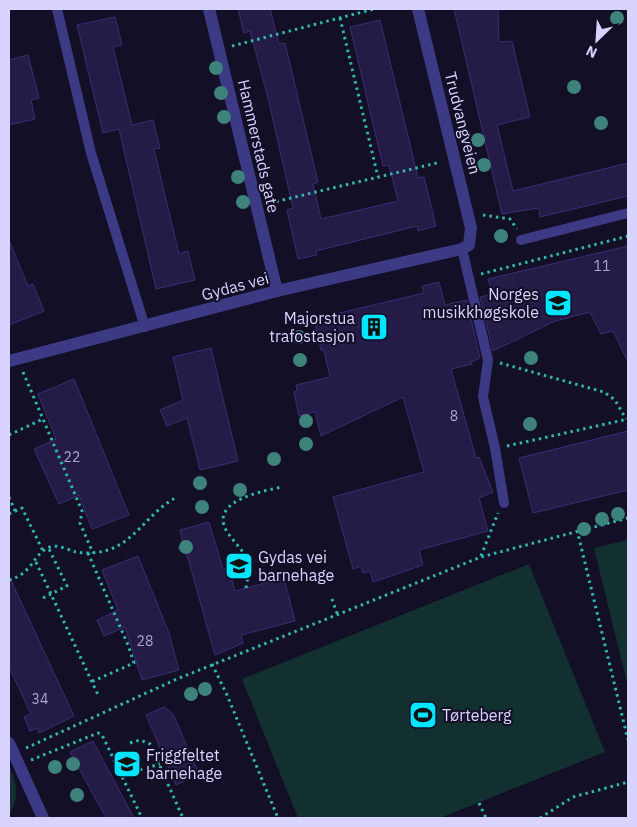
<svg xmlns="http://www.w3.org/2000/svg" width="637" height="827" viewBox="0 0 637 827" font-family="'IBM Plex Sans',sans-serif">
<rect width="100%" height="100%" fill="#130f26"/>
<g fill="#12302f">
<path d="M628,540V687L594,548Z"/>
<path d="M529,564L605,752L440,818H298L242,679Z"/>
<path d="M9,765C16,781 20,798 9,814Z"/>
</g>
<g fill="#241b47" stroke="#3b2d73">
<path d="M238,9H270L279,44L285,43L318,182L313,184L321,219L398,201L389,165L383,166L350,27L380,20L418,178L424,177L436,226L418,231L417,226L389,233L316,251L317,255L298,259L287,210L293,208L268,98L250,31L244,33Z"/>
<path d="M454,9H498L499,42L512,41L530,117L497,125L513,191L628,163V196L540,217L539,208L502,214Z"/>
<path d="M115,17L122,45L113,47L132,125L153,120L160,148L154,149L179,254L188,251L195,280L156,289L119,129L103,133L77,25Z"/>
<path d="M28,55L39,98L31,100L35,119L9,125V60Z"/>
<path d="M9,240L28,286L33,284L44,311L9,325Z"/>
<path d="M628,246V362L613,331L601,334L590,312L555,321L493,351L480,297L492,294L488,279Z"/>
<path d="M439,282L445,305L467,300L480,358L471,362L472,364L451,369L476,458L479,457L493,492L479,498L488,531L419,550L423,565L373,582L370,571L363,573L361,566L353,569L333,497L424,472L403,397L321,436L315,412L299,416L294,392L297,391L296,385L330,377L324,350H321L314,319L424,293L422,286Z"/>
<path d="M211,348L238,461L200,470L187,418L167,426L160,410L183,400L173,357Z"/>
<path d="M74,379L129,515L92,529L79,495L59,504L34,449L56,439L38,394Z"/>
<path d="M628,431V490L533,513L519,458Z"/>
<path d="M209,522L223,569L228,568L235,591L284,578L295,621L241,635L243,643L215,655L187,555L178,548L183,543L180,530Z"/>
<path d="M138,556L169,633L179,670L142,680L125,627L104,636L97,620L118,610L102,570Z"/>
<path d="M9,576L74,716L39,733L37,728L30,731L24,717L31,714L9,667Z"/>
<path d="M164,707L173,714L199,774L176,785L146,715Z"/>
<path d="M93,741L134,818H106L70,752Z"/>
</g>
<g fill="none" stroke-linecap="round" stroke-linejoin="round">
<g stroke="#2fb8b0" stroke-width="3" stroke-dasharray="2.5 4" stroke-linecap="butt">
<path d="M340,18L378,177"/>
<path d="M232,46L374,9"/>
<path d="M270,203L437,163"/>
<path d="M483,215L510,219L517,229"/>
<path d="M481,274L628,236"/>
<path d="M500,363L604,392L615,400L626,419"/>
<path d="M23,372L82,511L80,523L93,553"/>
<path d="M9,435L43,419"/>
<path d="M507,446L628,419"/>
<path d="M9,497L15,511"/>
<path d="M9,514L22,508L43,551"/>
<path d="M577,530L628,740"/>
<path d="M88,553L128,645L134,663L91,682"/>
<path d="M481,556L498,513"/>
<path d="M36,562L99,697"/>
<path d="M9,580C34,573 33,553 50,547C58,544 68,550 76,552C88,554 100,553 111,549C138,538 151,510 177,497"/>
<path d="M246,588L250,565C245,551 233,542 226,530C210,500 264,491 282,487"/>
<path d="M43,598L67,586L48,547"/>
<path d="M332,599L338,616"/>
<path d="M212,664L227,695L278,818"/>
<path d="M130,743L140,740L150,744L183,818"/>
<path d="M26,748L177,679L481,557L628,518"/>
<path d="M31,760L98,733L102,735L142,818"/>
<path d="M116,762L136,771L160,764"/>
<path d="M479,803L486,818"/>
<path d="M540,818L573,797L628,782"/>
</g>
<g stroke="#3d3a85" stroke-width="10">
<path d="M57,9L91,153L145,327"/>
<path d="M521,240L628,213"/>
<path d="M462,249L488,360L483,397L495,448L504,503"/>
</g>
<g stroke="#3d3a85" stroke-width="12">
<path d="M209,9L277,291"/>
<path d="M9,361L277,291L462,249L469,245L471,228L418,9"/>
</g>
<path stroke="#3d3a85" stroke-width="12" d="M9,743L43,818"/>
</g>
<g fill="#3d827b">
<circle cx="617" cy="18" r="7"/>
<circle cx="216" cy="68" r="7"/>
<circle cx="574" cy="87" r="7"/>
<circle cx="221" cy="93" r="7"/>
<circle cx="224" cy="117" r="7"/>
<circle cx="601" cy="123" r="7"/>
<circle cx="478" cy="140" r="7"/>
<circle cx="484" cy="165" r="7"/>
<circle cx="238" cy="177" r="7"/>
<circle cx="243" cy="202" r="7"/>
<circle cx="501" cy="236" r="7"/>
<circle cx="299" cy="337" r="7"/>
<circle cx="531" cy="358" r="7"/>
<circle cx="300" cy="360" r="7"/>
<circle cx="306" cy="421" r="7"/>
<circle cx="530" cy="424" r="7"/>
<circle cx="306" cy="444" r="7"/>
<circle cx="274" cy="459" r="7"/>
<circle cx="200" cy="483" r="7"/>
<circle cx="240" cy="490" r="7"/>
<circle cx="202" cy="507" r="7"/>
<circle cx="618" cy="514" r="7"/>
<circle cx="602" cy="519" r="7"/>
<circle cx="584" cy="529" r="7"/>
<circle cx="186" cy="547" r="7"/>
<circle cx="205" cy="689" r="7"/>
<circle cx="191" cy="694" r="7"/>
<circle cx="73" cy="764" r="7"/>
<circle cx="55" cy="767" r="7"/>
<circle cx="77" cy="795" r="7"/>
</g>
<defs>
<symbol id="university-square" viewBox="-11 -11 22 22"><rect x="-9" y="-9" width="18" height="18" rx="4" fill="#00e5ff" stroke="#130f26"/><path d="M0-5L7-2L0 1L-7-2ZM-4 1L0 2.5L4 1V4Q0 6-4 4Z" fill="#111"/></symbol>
<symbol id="building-square" viewBox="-11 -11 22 22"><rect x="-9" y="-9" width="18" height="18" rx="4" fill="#00e5ff" stroke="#130f26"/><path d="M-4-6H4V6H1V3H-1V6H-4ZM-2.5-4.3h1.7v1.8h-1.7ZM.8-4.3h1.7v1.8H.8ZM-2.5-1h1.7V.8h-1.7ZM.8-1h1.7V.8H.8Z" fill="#111"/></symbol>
<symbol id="school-square" viewBox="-11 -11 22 22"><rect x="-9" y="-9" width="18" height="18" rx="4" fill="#00e5ff" stroke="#130f26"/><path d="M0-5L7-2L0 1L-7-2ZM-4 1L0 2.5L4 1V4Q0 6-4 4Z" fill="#111"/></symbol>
<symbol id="stadium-square" viewBox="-11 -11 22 22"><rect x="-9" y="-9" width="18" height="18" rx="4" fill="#00e5ff" stroke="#130f26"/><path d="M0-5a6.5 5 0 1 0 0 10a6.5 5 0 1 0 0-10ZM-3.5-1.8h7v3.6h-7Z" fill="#111"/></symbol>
</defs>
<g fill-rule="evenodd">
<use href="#university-square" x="542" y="287" width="32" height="32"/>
<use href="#building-square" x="358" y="311" width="32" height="32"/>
<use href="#school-square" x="223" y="550" width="32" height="32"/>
<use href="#stadium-square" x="407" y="699" width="32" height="32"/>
<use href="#school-square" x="111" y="748" width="32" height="32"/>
</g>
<g text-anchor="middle" stroke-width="4" stroke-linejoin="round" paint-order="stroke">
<g font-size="14" fill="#aca6d1">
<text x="602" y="271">11</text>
<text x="454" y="421">8</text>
<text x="72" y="462">22</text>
<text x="145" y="646">28</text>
<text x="40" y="704">34</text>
</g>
<g font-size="16" fill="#d9d4ff" stroke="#130f26">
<text transform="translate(463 123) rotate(76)" y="6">Trudvangveien</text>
<text transform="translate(259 146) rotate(77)" y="6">Hammerstads gate</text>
<text transform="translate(235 286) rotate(-15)" y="6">Gydas vei</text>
</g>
<g font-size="16" fill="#d9d4ff" stroke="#130f26" text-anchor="start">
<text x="539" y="300" text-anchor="end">Norges<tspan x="539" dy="18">musikkhøgskole</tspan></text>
<text x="355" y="324" text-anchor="end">Majorstua<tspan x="355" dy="18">trafostasjon</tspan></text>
<text x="258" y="563">Gydas vei<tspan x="258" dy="18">barnehage</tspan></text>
<text x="442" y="721">Tørteberg</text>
<text x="146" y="761">Friggfeltet<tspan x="146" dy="18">barnehage</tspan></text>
</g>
</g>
<rect width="637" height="827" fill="none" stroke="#d9d4ff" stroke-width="20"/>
<g transform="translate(597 40) rotate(205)" stroke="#130f26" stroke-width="4" paint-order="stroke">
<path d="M0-4L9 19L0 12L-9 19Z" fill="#d9d4ff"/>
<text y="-8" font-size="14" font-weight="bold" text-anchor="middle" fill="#d9d4ff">N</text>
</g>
</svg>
